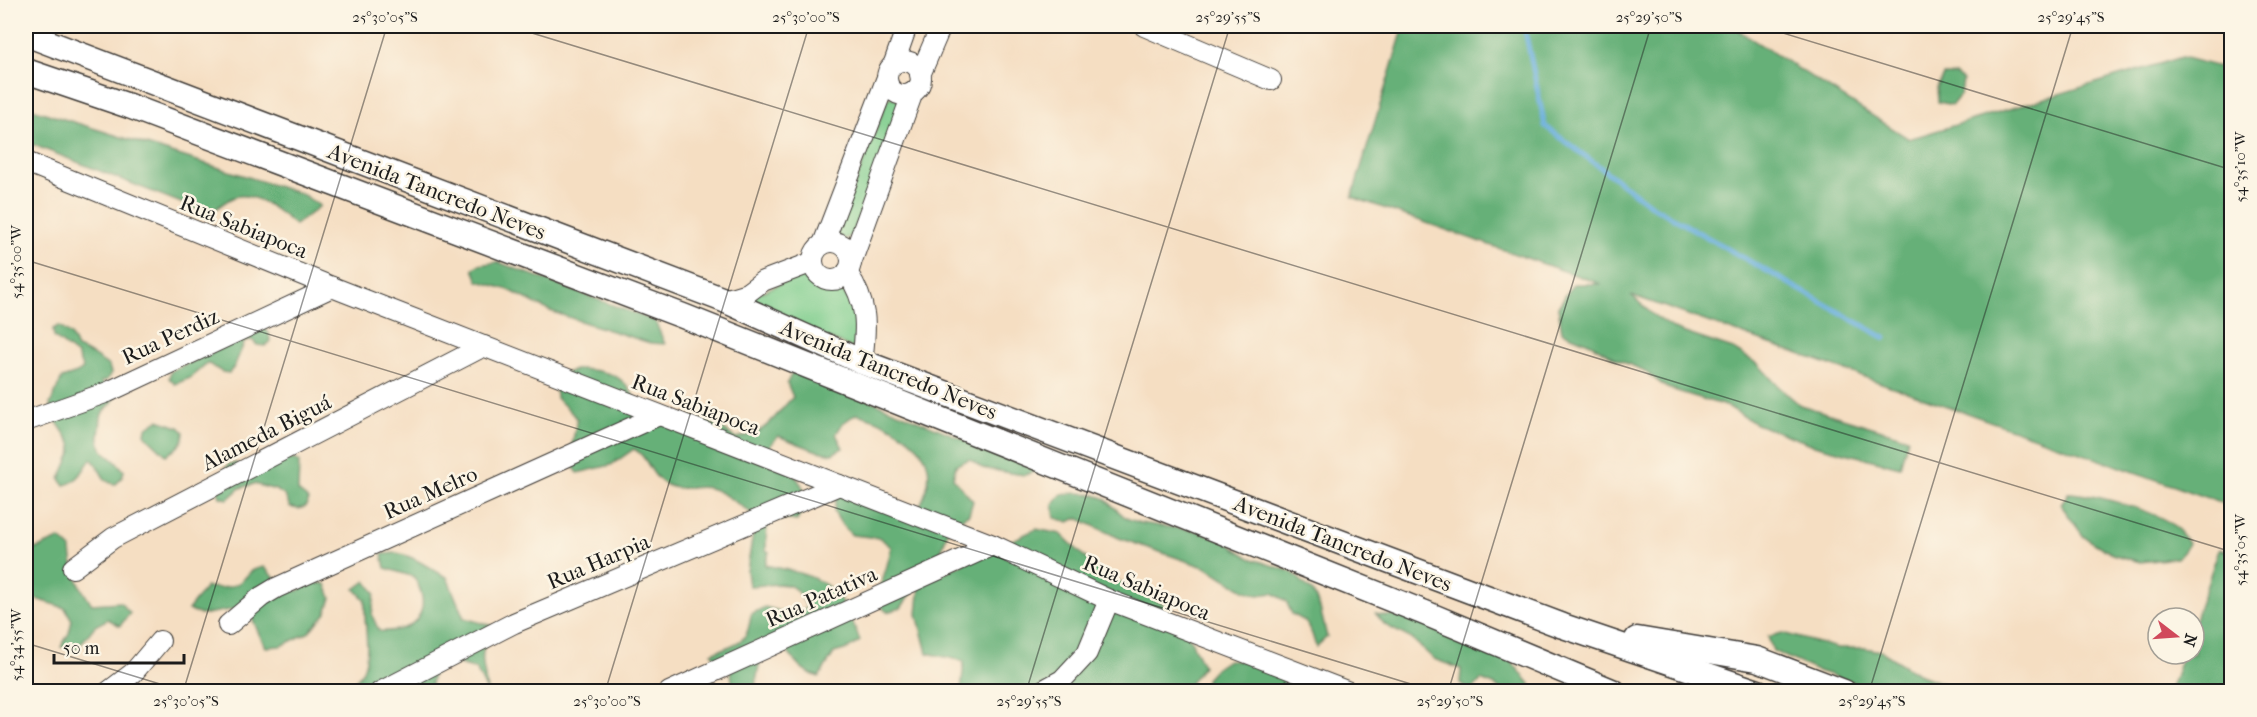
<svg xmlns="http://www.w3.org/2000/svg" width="2257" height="717" viewBox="0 0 2257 717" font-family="'IM FELL French Canon',serif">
<rect width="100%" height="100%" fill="#fcf5e5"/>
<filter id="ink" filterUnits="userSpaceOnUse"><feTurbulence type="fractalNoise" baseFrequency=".0167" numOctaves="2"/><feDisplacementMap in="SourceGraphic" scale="12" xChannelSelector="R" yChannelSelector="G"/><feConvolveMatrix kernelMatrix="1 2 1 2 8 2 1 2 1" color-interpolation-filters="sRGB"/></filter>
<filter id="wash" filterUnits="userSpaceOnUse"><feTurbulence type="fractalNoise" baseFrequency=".008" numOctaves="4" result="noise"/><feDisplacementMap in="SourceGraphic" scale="24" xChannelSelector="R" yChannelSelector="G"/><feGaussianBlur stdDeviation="1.35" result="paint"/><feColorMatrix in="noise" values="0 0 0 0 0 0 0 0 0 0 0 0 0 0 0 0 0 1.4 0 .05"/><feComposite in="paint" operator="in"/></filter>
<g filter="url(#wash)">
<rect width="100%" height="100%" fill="#f5dec2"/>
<g fill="#7ecd8d" stroke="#4d7454" stroke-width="1.5">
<path d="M892,97L899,101L900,106L852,236L844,239L837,235V231L888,98Z"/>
<path d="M799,275L818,284L842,291L848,298L857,316L855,349L746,306L751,297Z"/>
</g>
<g fill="#66b078" stroke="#41664a" stroke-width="1.5">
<path d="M1404,26H1731L1909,139L2182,57L2231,70V506L1631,295L1652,314L1676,330L1733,349L1758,364L1778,386L1800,405L1908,438L1900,467L1814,445L1756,424L1729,407L1667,388L1643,370L1616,359L1591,344L1562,332L1558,307L1573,284H1601L1352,197Z"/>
<path d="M1943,75H1956L1963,80L1961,94L1952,105L1938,102L1937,87Z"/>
<path d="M26,107L302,194L320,206L295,225C281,213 252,188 232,198C224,202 216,209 209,214L26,142Z"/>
<path d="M498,262L655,321L665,344L650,343L580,321L550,311L509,290L478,281L473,269L478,265Z"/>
<path d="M59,326L71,335L77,348L91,354L109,366L111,373L107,380L101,382L115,395C114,405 106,406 102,414C100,419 101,423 100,428C94,455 111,452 124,471L122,478L116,484C100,483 102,467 91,459C83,470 78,483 64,485L60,479L72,451L71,443L54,418L50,404L62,378L77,373L83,369L77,355L54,337L53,329Z"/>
<path d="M264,328L269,333L270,341L265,346L257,345L252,340L245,341L234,367L229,373L222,372L207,363L190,378L175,384L169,378L171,371Z"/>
<path d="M579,369C611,371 626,375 638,406C670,413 710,416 735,438C768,434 772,418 793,397L787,383L794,369L1038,470L1025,475L1010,473L982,468L970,459L956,465L953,478L973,501L969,514C943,528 949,532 939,557C936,565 925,572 919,579L918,583L901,608L887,612L876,602C880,583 889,566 891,547L880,538L852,535L842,525L834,512L836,498L847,488L912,518C923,503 934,479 926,460C915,436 880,419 856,414L843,423L836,434L843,448L832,454L817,451L778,436L769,447C779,459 802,480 805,493C807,504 801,512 797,521L781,519L767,521L766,550L769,552L765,565C823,577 839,582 860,641L848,649L834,653L819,677C794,669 795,655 776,642L763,647L754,691H733L731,672L718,666L712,653C737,642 748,646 751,614L765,607L794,615L807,608C794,574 778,586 749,586L747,571L754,527L750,512C737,504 723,491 709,488C694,485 682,492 667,485C649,476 649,457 634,449L611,465L578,473L569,461L577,419L567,408L556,398L555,384L565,373Z"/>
<path d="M158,420L179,427L184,432C184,443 176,450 166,455L145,435L146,428Z"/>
<path d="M269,457L292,459L299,461L298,491L309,500L305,507L298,509L290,507L285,496L276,490L254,484L240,488L228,499L220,497C214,484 220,474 229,464L236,463L243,468Z"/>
<path d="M1076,493L1091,494L1104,498L1126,518L1140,523L1198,531L1224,541L1250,558L1292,572L1313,592L1320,608L1327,637L1316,647L1312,634L1305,621L1292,614L1286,601L1273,593L1258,595L1244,590L1207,568L1119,538L1077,518L1069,522L1055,518L1053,504L1062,494Z"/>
<path d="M2068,493C2093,494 2149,509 2170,523C2179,529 2183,535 2189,544L2177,558L2140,562L2112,554L2084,537L2061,505Z"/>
<path d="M1036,529L1061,534L1099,571L1165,605L1173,616L1183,624L1203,666L1184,691H961L964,661L927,653L917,614L920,584Z"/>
<path d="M60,539L71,549C72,569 79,588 92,604L120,602L130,613L120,626L108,619L95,626L76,650L61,647L69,633L72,620L65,608L36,599H26V550C38,551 48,542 60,539Z"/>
<path d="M2219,549L2231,553V691H2170L2183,654H2194V622Z"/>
<path d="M397,553C417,557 429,569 447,577L464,618L493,626C477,659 483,658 487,691L476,669L446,660C435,669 429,676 432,691L341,692C348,686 358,680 362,672C372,654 363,621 365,600L355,589L366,581L375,593L372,615L379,631C416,633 434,611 414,577L385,568L382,554Z"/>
<path d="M264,567L284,587L298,591L311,582L326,584L331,598L326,613L308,633L281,646L266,647C257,634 255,620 246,607L201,615L188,610L206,587C217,588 230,589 240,582C252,574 245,571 264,567Z"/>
<path d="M1376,614L1385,616L1398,615L1431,624L1442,634L1511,661L1536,691H1501L1496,686L1481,680L1471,691L1460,683L1461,669L1434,659L1412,639L1385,625Z"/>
<path d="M1782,633L1837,648H1865L1881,651L1918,674L1962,691H1892L1871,684L1856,683L1815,670L1773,651L1768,637Z"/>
<path d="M1228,660L1242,661L1272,675L1287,677L1323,691H1206V679L1216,668Z"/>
</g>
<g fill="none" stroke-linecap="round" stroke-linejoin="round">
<path stroke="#66aedd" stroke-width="5" d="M1524,26L1545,126L1652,206L1885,338"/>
</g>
</g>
<g filter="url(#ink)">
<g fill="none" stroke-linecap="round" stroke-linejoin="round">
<defs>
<g id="minor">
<path d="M1144,26L1271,80"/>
<circle cx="904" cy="78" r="17"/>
<path d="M894,63L907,26"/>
<path d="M920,75L941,26"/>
<path d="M26,162L332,287L993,545L1109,600L1349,692"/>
<circle cx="832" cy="261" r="19"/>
<path d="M823,244L886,80"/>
<path d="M851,263L913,92"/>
<path d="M847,272C868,304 867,325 862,362"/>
<path d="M724,300L747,293L763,281L813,262"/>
<path d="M26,421L108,392L332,287"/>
<path d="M73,568L113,538L484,346"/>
<path d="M228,625L261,597L276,588L659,415"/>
<path d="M108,692L133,673L160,641"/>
<path d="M380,692L514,623L839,485"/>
<path d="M669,692L993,545"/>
<path d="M1040,692L1062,680L1087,653L1109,600"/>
</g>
<g id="major">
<path d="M26,34L724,300L862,362L1563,626L1758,692"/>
<path d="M26,71L129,106L683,316L1425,613L1614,692"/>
<path d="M1637,639L1757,659L1844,692"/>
</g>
</defs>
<use href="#minor" stroke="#3d3935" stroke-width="22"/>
<use href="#major" stroke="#3d3935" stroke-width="27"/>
<use href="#minor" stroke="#fff" stroke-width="20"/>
<use href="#major" stroke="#fff" stroke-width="24"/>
</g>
</g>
<path fill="none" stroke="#1c1c1c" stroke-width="1.5" stroke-opacity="0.45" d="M509,26L2232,552M1760,26L2232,170M26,260L1437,692M26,643L186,692M183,692L387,26M605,692L809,26M1026,692L1230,26M1448,692L1651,26M1869,692L2073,26"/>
<g text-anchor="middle" stroke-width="5" stroke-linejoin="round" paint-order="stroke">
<g font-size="22" fill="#1c1c1c" stroke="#fcf5e5">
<text transform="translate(437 191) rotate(21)" y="8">Avenida Tancredo Neves</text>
<text transform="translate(244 226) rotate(22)" y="8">Rua Sabiapoca</text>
<text transform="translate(170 336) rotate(-25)" y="8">Rua Perdiz</text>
<text transform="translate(889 369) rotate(22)" y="8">Avenida Tancredo Neves</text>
<text transform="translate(696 404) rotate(21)" y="8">Rua Sabiapoca</text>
<text transform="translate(266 432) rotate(-27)" y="8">Alameda Biguá</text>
<text transform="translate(430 492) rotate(-24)" y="8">Rua Melro</text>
<text transform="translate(1343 543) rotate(21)" y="8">Avenida Tancredo Neves</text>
<text transform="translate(598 561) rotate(-23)" y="8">Rua Harpia</text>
<text transform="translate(1147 587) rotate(23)" y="8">Rua Sabiapoca</text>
<text transform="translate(821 596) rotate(-24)" y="8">Rua Patativa</text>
</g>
</g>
<rect width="2257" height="717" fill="none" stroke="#fcf5e5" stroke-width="66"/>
<g transform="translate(2176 636) rotate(107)"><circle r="28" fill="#fcf5e5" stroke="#a29e95" stroke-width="1.5"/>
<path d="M0-4.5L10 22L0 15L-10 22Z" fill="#d1495b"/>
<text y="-9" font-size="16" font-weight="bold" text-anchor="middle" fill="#1c1c1c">N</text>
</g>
<path d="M54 654v9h130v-9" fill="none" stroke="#1c1c1c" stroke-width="3"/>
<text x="63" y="654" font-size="18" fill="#1c1c1c" stroke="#fcf5e5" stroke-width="4.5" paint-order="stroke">50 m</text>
<rect x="33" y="33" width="2191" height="651" fill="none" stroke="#1c1c1c" stroke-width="2"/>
<g font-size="15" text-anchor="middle" fill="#1c1c1c">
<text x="385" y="22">25°30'05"S</text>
<text x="806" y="22">25°30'00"S</text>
<text x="1228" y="22">25°29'55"S</text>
<text x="1649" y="22">25°29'50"S</text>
<text x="2071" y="22">25°29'45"S</text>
<text transform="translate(2240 167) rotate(-90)" y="5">54°35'10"W</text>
<text transform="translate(16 262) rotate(-90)" y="5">54°35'00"W</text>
<text transform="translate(2240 550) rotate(-90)" y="5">54°35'05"W</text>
<text transform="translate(16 645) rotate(-90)" y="5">54°34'55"W</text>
<text x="186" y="706">25°30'05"S</text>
<text x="607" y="706">25°30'00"S</text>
<text x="1029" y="706">25°29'55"S</text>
<text x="1450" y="706">25°29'50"S</text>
<text x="1872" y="706">25°29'45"S</text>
</g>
</svg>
